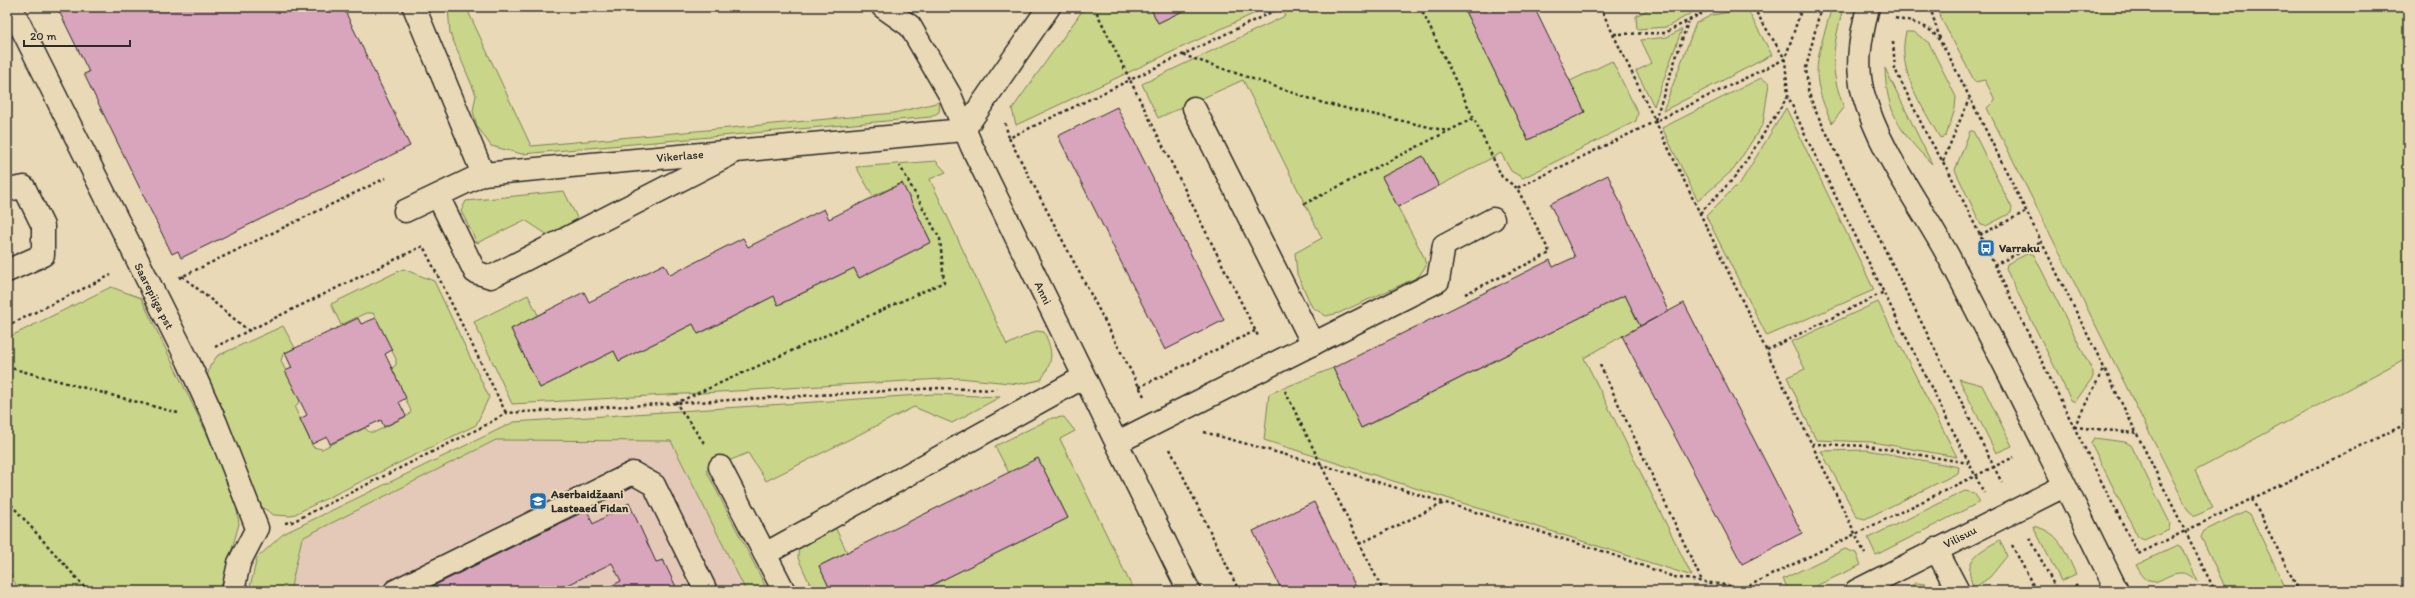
<svg xmlns="http://www.w3.org/2000/svg" width="2415" height="598" viewBox="0 0 2415 598" font-family="Itim,sans-serif">
<rect width="100%" height="100%" fill="#ead9b6"/>
<filter id="ink" filterUnits="userSpaceOnUse"><feTurbulence type="fractalNoise" baseFrequency=".025" numOctaves="2"/><feDisplacementMap in="SourceGraphic" scale="8" xChannelSelector="R" yChannelSelector="G"/><feConvolveMatrix kernelMatrix="1 2 1 2 8 2 1 2 1" color-interpolation-filters="sRGB"/></filter>
<g filter="url(#ink)">
<path fill="#e5c9b8" d="M496,440L671,441L746,591H290L302,538Z"/>
<g fill="#c9d588" stroke="#7a805a">
<path d="M448,7H466L531,146L894,113L940,102L939,112L931,117L522,154L491,146L477,126L473,111L476,95L450,33Z"/>
<path d="M1085,7H1150L1158,23L1191,7H1268L1016,125L1012,109Z"/>
<path d="M1281,7H1463L1528,140L1585,112L1570,81L1612,61L1638,113L1636,121L1523,178L1511,171L1501,153L1439,186L1423,156L1382,177L1424,257L1426,266L1418,277L1339,313L1326,316L1312,307L1297,274L1295,253L1322,238L1243,80L1158,118L1142,84L1285,16Z"/>
<path d="M1653,7H1702L1667,27L1637,29L1636,16Z"/>
<path d="M1935,7H2408V357L2195,471L2213,508L2195,516L2188,510L1987,108L1995,100L1985,80L1975,82Z"/>
<path d="M1747,9L1772,55L1663,111L1696,23L1712,15Z"/>
<path d="M1831,10L1842,12C1832,54 1829,67 1844,108L1832,123C1808,73 1817,60 1831,10Z"/>
<path d="M1682,29L1654,106L1636,71L1652,63L1641,40L1667,37Z"/>
<path d="M1906,32H1914L1929,43L1956,97L1955,109L1946,136L1940,138C1922,106 1896,70 1906,32Z"/>
<path d="M1885,68L1932,164C1901,134 1886,112 1885,68Z"/>
<path d="M1761,78L1769,83L1763,124L1734,169L1698,201L1662,128Z"/>
<path d="M1786,108L1874,290L1767,336L1706,216L1742,180Z"/>
<path d="M1970,131H1973L2012,208L2011,213L1986,226L1981,225L1955,170Z"/>
<path d="M936,161L946,172L930,179L1007,345L1036,331L1044,332C1054,353 1053,361 1041,380L1020,384L959,378L512,404L474,322L528,295L538,315L511,329L540,388L614,351L619,361L693,324L699,334L774,296L779,305L854,268L859,278L931,242L902,183L873,196L856,167Z"/>
<path d="M564,191L580,224L551,237L525,220L477,243L461,211L466,201Z"/>
<path d="M2029,253L2034,255L2093,372V377L2075,402L2071,400L2006,269L2007,264Z"/>
<path d="M403,269L434,281L489,397L476,425L291,516L274,515L262,507L205,384L210,366L217,356L283,326L295,348L283,354L281,361L300,400L295,408L313,447L322,449L365,428L369,432H375L409,415L411,411L392,368L396,365V359L373,313H366L341,325L331,304Z"/>
<path d="M111,287L141,298L234,490L239,524L220,591H19L7,567V338Z"/>
<path d="M1625,295L1640,326L1584,358L1692,576L1264,440L1269,394L1333,368L1362,428Z"/>
<path d="M1878,302L1957,457L1872,442L1816,440L1787,377L1805,369L1791,342Z"/>
<path d="M1959,379L1982,385L2012,446L1996,453Z"/>
<path d="M934,394L1000,397L952,423L914,407L766,481L748,453L706,470L768,591H746L671,441L496,440L302,538L290,591H249L257,558L283,534L514,422Z"/>
<path d="M1064,417L1075,431L1060,439L1134,591H920L1068,518L1038,458L1009,473L995,446L1052,418Z"/>
<path d="M2094,438L2125,442L2131,445L2170,523L2169,529L2144,540L2138,537L2091,443Z"/>
<path d="M1867,450L1959,467L1958,473L1865,519L1857,517L1821,451Z"/>
<path d="M1965,491L1974,493L1980,502L1876,555L1868,538Z"/>
<path d="M2245,511L2250,514L2287,591H2227L2201,537L2204,531Z"/>
<path d="M2033,526C2061,532 2064,550 2076,574L2061,581Z"/>
<path d="M835,527L847,552L819,566L831,591H813L798,558L799,542Z"/>
<path d="M2000,540L2007,556L1990,577L1974,588C1961,560 1978,552 2000,540Z"/>
<path d="M2178,545L2182,547L2198,582C2193,578 2188,573 2182,573C2161,572 2153,598 2136,565Z"/>
<path d="M1845,549L1856,553L1861,565L1805,591H1789L1783,579Z"/>
<path d="M1916,583L1925,584L1938,591H1901Z"/>
</g>
<g fill="#d9a5bd" stroke="#2b2b2b">
<path d="M57,7H343L410,146L181,258L178,251L172,254L84,74L89,72Z"/>
<path d="M1150,7H1191L1158,23Z"/>
<path d="M1463,7H1534L1585,112L1528,140Z"/>
<path d="M1117,107L1224,320L1165,350L1058,136Z"/>
<path d="M1423,156L1439,186L1398,207L1382,177Z"/>
<path d="M1608,175L1668,311L1640,326L1625,295L1361,428L1333,368L1550,260L1553,267L1575,257L1550,204Z"/>
<path d="M902,183L931,242L859,278L854,268L778,305L774,296L698,334L693,324L619,361L614,351L540,388L511,329L584,292L589,302L664,264L670,275L743,238L748,247L824,209L829,219Z"/>
<path d="M1684,303L1802,533L1742,564L1622,336Z"/>
<path d="M358,318L361,324L376,318L392,350L385,354L406,398L399,402L406,416L384,427L381,420L330,444L327,437L312,444L300,419L307,415L285,371L292,368L285,353Z"/>
<path d="M1038,458L1068,518L920,591H831L819,566Z"/>
<path d="M1314,502L1329,533L1358,591H1282L1253,531Z"/>
<path d="M629,503L656,562L663,560L678,591H601L621,581L612,563L556,591H423L587,510L593,524Z"/>
</g>
<g fill="none" stroke-linecap="round" stroke-linejoin="round">
<defs>
<g id="minor">
<path d="M11,7L188,361L216,423L257,528L239,563L233,591"/>
<path d="M414,7L483,174"/>
<path d="M883,7L910,26L950,95L972,147L1189,591"/>
<path d="M1868,7C1861,36 1855,63 1863,93C1881,156 1922,206 1952,263C2009,371 2063,481 2117,591"/>
<path d="M1194,108L1313,344"/>
<path d="M964,130L1049,7"/>
<path d="M7,190L24,187L43,226V255L7,271"/>
<path d="M438,196L475,272L491,277L729,155"/>
<path d="M405,211L483,174L964,130"/>
<path d="M1118,442L1438,281L1444,245L1493,219"/>
<path d="M720,467L784,591"/>
<path d="M1936,549L1958,591"/>
<path d="M765,554L1084,377"/>
<path d="M395,591L633,473L654,485L706,591"/>
<path d="M1856,591L2064,486"/>
</g>
</defs>
<use href="#minor" stroke="#2b2b2b" stroke-width="25"/>
<g stroke="#2b2b2b" stroke-width="2.5" stroke-dasharray="3 3" stroke-linecap="butt">
<path d="M1094,7L1130,80L1282,7"/>
<path d="M1420,7L1502,177L1517,188"/>
<path d="M1600,7L1865,554"/>
<path d="M1802,7L1785,59L1788,96L1805,135L1984,493"/>
<path d="M1821,7L1806,68L1808,90L1814,108L2002,483"/>
<path d="M1930,7L1940,39"/>
<path d="M1895,18C1928,26 1932,26 1949,56L2215,591"/>
<path d="M1614,34L1665,33L1706,11L1728,7"/>
<path d="M1893,42L1895,69L1926,133L1950,174L2074,427L2138,554L2408,423"/>
<path d="M1183,55L1323,103L1447,131"/>
<path d="M7,81L12,75"/>
<path d="M1655,120L1688,22"/>
<path d="M1005,123L1009,138"/>
<path d="M1943,161L1969,99"/>
<path d="M1304,204L1474,118"/>
<path d="M1700,213L1737,175L1788,96"/>
<path d="M1980,235L2025,212"/>
<path d="M1994,265L2040,243"/>
<path d="M182,276L249,331"/>
<path d="M179,278L386,178"/>
<path d="M1465,294L1550,253L1517,188L1785,59L1753,7"/>
<path d="M7,326L111,275"/>
<path d="M215,347L423,246L506,413"/>
<path d="M1767,350L1884,292"/>
<path d="M1600,365L1702,581"/>
<path d="M7,367L178,413"/>
<path d="M1139,387L1255,331"/>
<path d="M1285,391L1383,591"/>
<path d="M1144,396L1009,138L1130,80L1259,338"/>
<path d="M2074,427L2104,368"/>
<path d="M2074,427L2136,433"/>
<path d="M1204,432L1322,465L1599,550L1674,577L1743,588"/>
<path d="M704,443L676,403L944,282L940,239L900,166"/>
<path d="M1812,444L1868,446L1968,463"/>
<path d="M1170,449L1239,591"/>
<path d="M2252,499L2299,591"/>
<path d="M7,500L88,591"/>
<path d="M285,523L292,522L484,426L506,413L939,388L997,390"/>
<path d="M2030,538L2057,591"/>
<path d="M1359,544L1444,503"/>
<path d="M2012,545L2036,591"/>
<path d="M7,588L13,591"/>
<path d="M1738,591L2014,457"/>
<path d="M2064,591L2078,584"/>
</g>
<use href="#minor" stroke="#ead9b6" stroke-width="22"/>
</g>
</g>
<defs>
<symbol id="bus-square" viewBox="-11 -11 22 22"><rect x="-9" y="-9" width="18" height="18" rx="4" fill="#1f6fb2" stroke="#ead9b6"/><path d="M-5-6H5V4H4V6H2V4H-2V6H-4V4H-5ZM-3.5-4V0h7V-4ZM-3.5 1.2v1.5H-2V1.2ZM2 1.2v1.5H3.5V1.2Z" fill="#fff"/></symbol>
<symbol id="school-square" viewBox="-11 -11 22 22"><rect x="-9" y="-9" width="18" height="18" rx="4" fill="#1f6fb2" stroke="#ead9b6"/><path d="M0-5L7-2L0 1L-7-2ZM-4 1L0 2.5L4 1V4Q0 6-4 4Z" fill="#fff"/></symbol>
</defs>
<g fill-rule="evenodd">
<use href="#bus-square" x="1976" y="238" width="20" height="20"/>
<use href="#school-square" x="528" y="491" width="20" height="20"/>
</g>
<g text-anchor="middle" stroke-width="4" stroke-linejoin="round" paint-order="stroke">
<g font-size="12" fill="#2b2b2b" stroke="#ead9b6">
<text transform="translate(680 156) rotate(-5)" y="4">Vikerlase</text>
<text transform="translate(1043 293) rotate(64)" y="4">Anni</text>
<text transform="translate(154 296) rotate(63)" y="4">Saarepiiga pst</text>
<text transform="translate(1960 537) rotate(-27)" y="4">Vilisuu</text>
</g>
<g font-size="12" font-weight="bold" fill="#2b2b2b" stroke="#ead9b6" text-anchor="start">
<text x="1999" y="252">Varraku</text>
<text x="551" y="498">Aserbaidžaani<tspan x="551" dy="14">Lasteaed Fidan</tspan></text>
</g>
</g>
<rect width="2415" height="598" fill="none" stroke="#ead9b6" stroke-width="24"/>
<rect x="12" y="12" width="2391" height="574" fill="none" stroke="#2b2b2b" stroke-width="1.5" filter="url(#ink)"/>
<path d="M24 40v6h106v-6" fill="none" stroke="#2b2b2b" stroke-width="2"/>
<text x="30" y="40" font-size="12" fill="#2b2b2b" stroke="#ead9b6" stroke-width="3" paint-order="stroke">20 m</text>
</svg>
